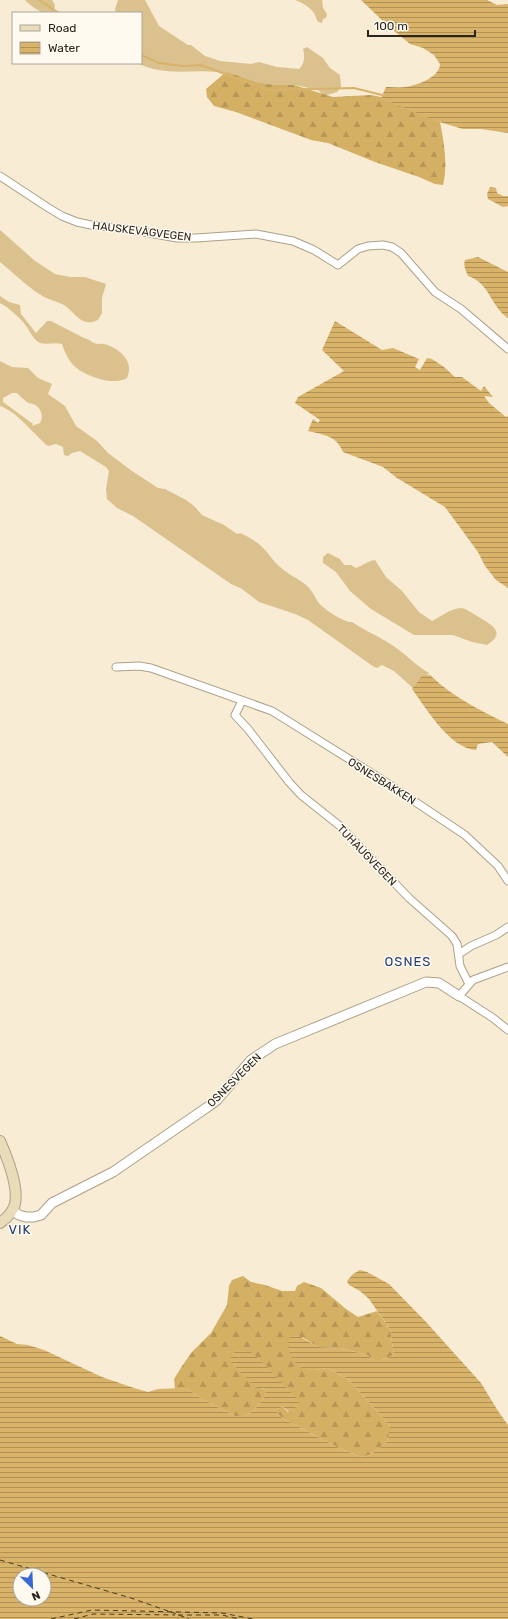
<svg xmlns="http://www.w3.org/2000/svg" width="508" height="1619" viewBox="0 0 508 1619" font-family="Rubik,sans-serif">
<defs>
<pattern id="forest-firs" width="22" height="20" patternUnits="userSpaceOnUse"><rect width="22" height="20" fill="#d4b065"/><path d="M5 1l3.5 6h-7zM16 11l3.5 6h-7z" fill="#b69757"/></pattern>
<pattern id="water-rules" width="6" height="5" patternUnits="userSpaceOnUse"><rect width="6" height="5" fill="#d8b369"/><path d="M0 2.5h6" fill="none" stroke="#af9156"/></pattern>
</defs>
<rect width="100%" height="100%" fill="#f8ecd4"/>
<g fill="#dbc18d" fill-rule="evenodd">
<path d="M25,0H52L55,5L54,12C44,17 32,7 25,0Z"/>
<path d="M118,0H145L159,26L188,45H191L205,56L220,61L251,64L259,62L277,67L299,69C305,63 305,56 303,49L307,47L323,58L330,68L340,75L341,87L337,92L324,96L318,90L300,86L294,85L280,89L225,75L218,72C189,69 166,77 137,63H141V13H116L115,9Z"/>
<path d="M295,0H322L323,8L327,14L326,18L323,19L322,23L318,22C316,19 316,16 314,13C310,7 301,2 295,0Z"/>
<path d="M0,230L35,261L55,274L70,277H85L106,284L102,298V313L98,320C81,328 76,313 64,305C57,301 48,300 41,295C26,286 14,273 0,262Z"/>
<path d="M0,296L9,302L20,305L21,314L36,333L47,321H51L84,338C89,339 90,341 94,343C98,345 100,343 104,344C119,348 135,361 127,378C113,387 79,375 70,361C67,357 64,350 62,344C55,342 47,345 40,343C33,340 29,329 24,323C17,315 9,308 0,303Z"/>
<path d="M0,361L12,367L28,368L38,378L52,384L48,394L65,406L76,426L97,441L108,453L132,471L158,488L165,489L186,500L194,506L202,515L224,525L237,534L240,533C249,537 258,542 265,550C270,555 273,561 279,566C287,574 298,578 306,585C311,589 315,597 318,602C322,608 344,623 352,622C365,631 381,637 395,647C407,655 416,666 429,673L414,689L394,671L382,665L377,668L374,667L308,620L295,614L259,602L242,589L231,584L133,516L117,508L107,499L106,489L109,471L106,467L80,451L72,453L68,456L64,455L63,447L56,444L48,446C33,434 18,412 0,406ZM12,393H17C20,396 23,399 27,402C32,405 28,402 33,404C41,407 44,416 40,423L32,426L33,424L3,402V398Z"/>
<path d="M328,553L340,559L344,565H351L356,568C363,566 367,561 375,560L386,577L402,591L419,612L432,621C440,617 450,609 460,608C466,608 472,613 477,616C490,624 508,632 487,645L472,642L453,635H414L371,609L350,591L336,572L323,563V557Z"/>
</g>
<g fill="url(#forest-firs)">
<path d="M226,72L258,83L275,85H294L333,97L371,95L381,97V98L440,122C444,143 448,165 443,185L435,184L419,177L375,162L328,143L311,140L236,112L214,106L207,97L206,89Z"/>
<path d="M243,1276L251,1282L265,1285L282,1291H295L297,1286L304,1282L321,1288L346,1309L358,1317L377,1311L390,1329L394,1355L382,1360H374L367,1355L340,1348L318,1347L302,1337L315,1370L327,1368L348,1379L383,1418L390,1427V1433L386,1443L370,1455L361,1457L339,1448L282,1418L274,1410L283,1407L289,1413L266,1366L259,1387L265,1390L266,1395L253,1411L244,1416H235L202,1399L186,1388L175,1389L174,1379L182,1366L192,1352L211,1333L227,1305L229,1286L232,1280Z"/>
</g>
<g fill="url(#water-rules)" fill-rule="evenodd">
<path d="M361,0H487L497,5L508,4V133L481,129H463L436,121L381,98L386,87C393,87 399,88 405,87C416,86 440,77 440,64L434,55L423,48L410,44L386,24Z"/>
<path d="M490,187L496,188L497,193L503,196H508V206L503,207L488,199L487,194Z"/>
<path d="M478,257L508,272V318C490,306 490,283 468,276C466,271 463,265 465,260Z"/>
<path d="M335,321L382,350L393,348L419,359L415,367L420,370L427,358L432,359L444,367L455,377H462L481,391L484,386L493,397L484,396L489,403L506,417L508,416V588L496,580L485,566L478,552L445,507L397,478L383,467L343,452C336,435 324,435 308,431L313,419L318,423L320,420L295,403L298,397L344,371L322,350Z"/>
<path d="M430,675C451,696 481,711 508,724V757L492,742L478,744L476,750C449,748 427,709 412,689L422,676Z"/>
<path d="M360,1270L367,1272L389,1284L426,1322L481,1383L498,1411L508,1425V1619H0V1336L17,1344L28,1345L44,1350L102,1377L134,1388L148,1392L158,1389L186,1388L202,1399L235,1416H244L253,1411L266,1395L265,1390L262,1388H256L229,1360L236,1350L251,1352L266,1366L299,1401V1403L291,1413L283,1407L275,1410L282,1418L339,1448L361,1457L370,1455L386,1443L390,1433V1427L383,1418L348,1379L327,1368L310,1371L298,1366L290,1355L288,1341L290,1337L297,1335L318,1347L340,1348L367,1355L374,1360H382L394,1355L390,1329L369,1299L360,1291L349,1285L347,1281L353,1274ZM20,1575H44V1599H20Z"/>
</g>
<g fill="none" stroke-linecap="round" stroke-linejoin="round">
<g stroke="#d8b369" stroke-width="2">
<path d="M39,0L59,13"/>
<path d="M141,55L159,63L184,66L201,65L268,90L354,88L382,95"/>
</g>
<g stroke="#4a3b1a" stroke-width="1" stroke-dasharray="5 4" stroke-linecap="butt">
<path d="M0,1560L131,1598L168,1611"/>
<path d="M171,1612L189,1619"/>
<path d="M178,1615H222L239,1619"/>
<path d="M51,1619L92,1610L222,1613L253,1619"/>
<path d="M74,1619L93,1614L175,1615"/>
</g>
<defs>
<g id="minor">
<path d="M0,176L47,207L62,216L77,222L91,225L127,229L177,238H196L256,234L293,241L314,250L338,265L358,249L368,246L383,245L392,247L401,253L435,292L461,309L508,349"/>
<path d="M116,667L139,666L151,668L272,711L381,779L465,835L498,866L508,881"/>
<path d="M242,701L235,715L248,729L289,782L301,795L340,826L409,898L452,936L457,944L460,966L469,984"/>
<path d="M459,954L471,946L496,935L508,927"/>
<path d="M508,967L473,980L459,996L493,1018L508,1030"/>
</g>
<path id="tertiary" d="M13,1211L19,1215L26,1217H34L41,1215L52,1203L113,1172L209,1106L217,1100L251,1060L275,1044L426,982L439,983L459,996"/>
<path id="secondary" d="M0,1141C7,1157 19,1186 15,1204C13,1212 7,1218 0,1223"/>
</defs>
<use href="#minor" stroke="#aba089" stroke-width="9"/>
<use href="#tertiary" stroke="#aba089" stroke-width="11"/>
<use href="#secondary" stroke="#aba089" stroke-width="12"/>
<use href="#minor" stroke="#fff" stroke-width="7"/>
<use href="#tertiary" stroke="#fff" stroke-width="9"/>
<use href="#secondary" stroke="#e9dcb9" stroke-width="10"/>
</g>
<g text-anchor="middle" stroke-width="3" stroke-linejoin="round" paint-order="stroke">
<g font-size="11" fill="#2a261d" stroke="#fffaf0">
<text transform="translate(142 231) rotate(7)" y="4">HAUSKEVÅGVEGEN</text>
<text transform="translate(382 781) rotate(32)" y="4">OSNESBAKKEN</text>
<text transform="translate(367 855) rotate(46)" y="4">TUHAUGVEGEN</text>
<text transform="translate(234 1080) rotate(-45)" y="4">OSNESVEGEN</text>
</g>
<g font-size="13" letter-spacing="1" fill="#253e76" stroke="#fffaf0">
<text x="408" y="966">OSNES</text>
<text x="20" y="1234">VIK</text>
</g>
</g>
<rect x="12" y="12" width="130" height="52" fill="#fffaf0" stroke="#aaa59c"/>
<rect x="20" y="25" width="20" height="6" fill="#e9dcb9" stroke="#aaa59c"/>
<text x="48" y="32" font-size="12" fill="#2a261d">Road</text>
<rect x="20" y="42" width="20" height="12" fill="url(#water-rules)" stroke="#aaa59c"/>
<text x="48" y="52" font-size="12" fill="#2a261d">Water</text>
<g transform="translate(32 1587) rotate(156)"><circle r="19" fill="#fffaf0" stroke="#aaa59c"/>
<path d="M0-3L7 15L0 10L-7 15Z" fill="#3968d8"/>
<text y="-6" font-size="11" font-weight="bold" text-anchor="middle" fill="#2a261d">N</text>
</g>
<path d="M368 30v6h107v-6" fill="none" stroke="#2a261d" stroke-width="2"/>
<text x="374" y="30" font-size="12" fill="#2a261d" stroke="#fffaf0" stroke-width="3" paint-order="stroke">100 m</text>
</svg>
